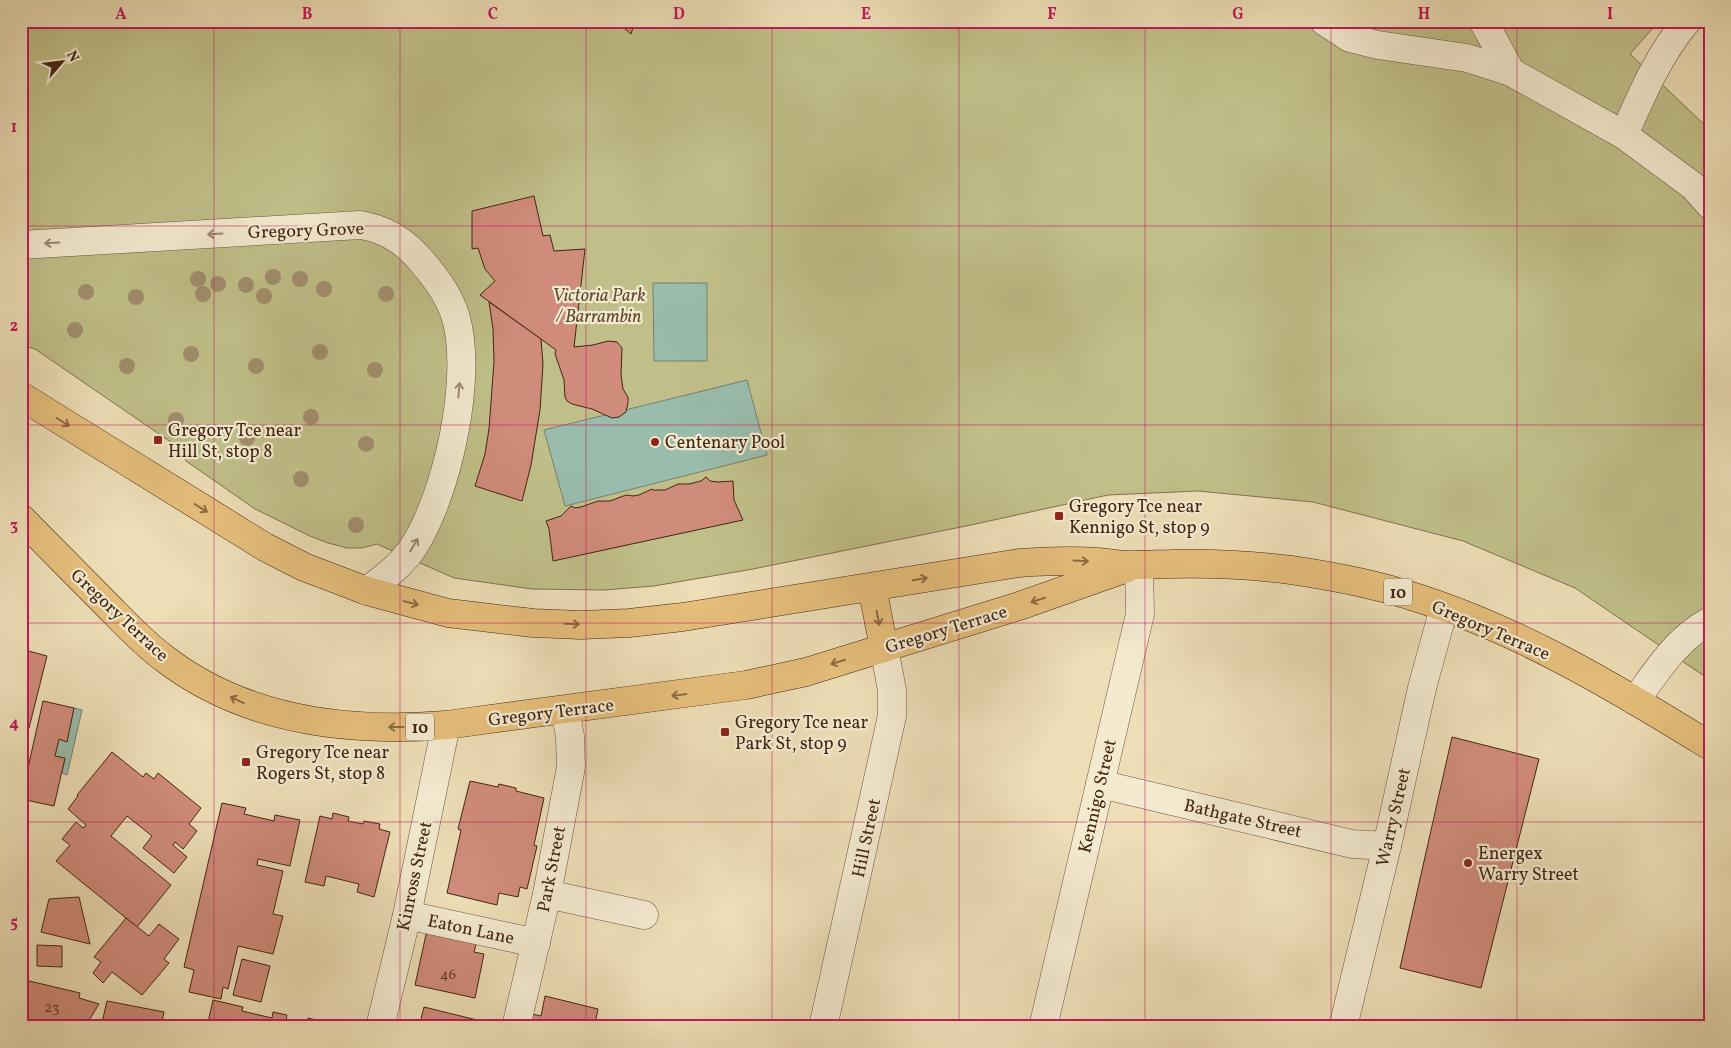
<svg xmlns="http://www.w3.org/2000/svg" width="1731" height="1048" viewBox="0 0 1731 1048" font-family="Vollkorn,serif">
<rect width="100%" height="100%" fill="#eddeb7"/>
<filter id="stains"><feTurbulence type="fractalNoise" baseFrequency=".004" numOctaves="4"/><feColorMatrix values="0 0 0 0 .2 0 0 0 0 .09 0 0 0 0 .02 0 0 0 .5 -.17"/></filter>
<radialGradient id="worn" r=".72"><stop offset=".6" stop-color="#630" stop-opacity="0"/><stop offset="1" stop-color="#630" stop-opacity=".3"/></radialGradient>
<path fill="#c0bf89" stroke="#82724e" d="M21,21H1659L1630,54L1710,130V680L1575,588L1463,541L1313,502L1198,491L1108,495L971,525L753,569L654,586L604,590L532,589L454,578L377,544L362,548H347L328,543L310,536L255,509L186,461L175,445L35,349L21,345Z"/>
<g fill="#99bcac" stroke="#77806f">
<path d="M653,283H707V361H654Z"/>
<path d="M747,380L767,455L565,506L544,430Z"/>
<path d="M74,708L82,710L67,775L62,773L65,759L55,756L59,739L67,741Z"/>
</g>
<g fill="#d08c7b" stroke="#432514">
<path d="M612,21H635L631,34L618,23Z"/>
<path d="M534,196L543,236L550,235L554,251L585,249L574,347L593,345L608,341L617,342L622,348L621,375L623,389L628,397V403L626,412L619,417L612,418L592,409L572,404L567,401L565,397L564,380L555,354L556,350L480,295L495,281L485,269L478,248L472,249V211Z"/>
<path d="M489,302L541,339L543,364L540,410L531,465L522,501L475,486L485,454L489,429L494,361L493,329Z"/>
<path d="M706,477L710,481L718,482L733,481L734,500L743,520L553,561L549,529L546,521L561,516L571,506L575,508L581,507L598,501H610L626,495L633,496L639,495L652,489L653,490H665L678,484H689L701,481Z"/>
<path d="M21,649L47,656L29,728L21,726Z"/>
<path d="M43,701L74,708L67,742L59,739L55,756L65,758L54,806L21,799Z"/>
<path d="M1452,737L1539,759L1481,988L1400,968Z"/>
<path d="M112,752L143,777L146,773L154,779L158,773L201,808L189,824L197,831L183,849L175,842L173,845L187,857L174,873L143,848L152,836L127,816L111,836L171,885L137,927L56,861L70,845L62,839L76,822L83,828L86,825L68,809L78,796L77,795Z"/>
<path d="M21,754L26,756L21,775Z"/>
<path d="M470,781L498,787L499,784L516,788V791L544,798L534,845L537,846L527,889L520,887L518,897L499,893L497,905L447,893L461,830L458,829Z"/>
<path d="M222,803L246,808L244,814L274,821L275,815L300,820L290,866L258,859L257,865L283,871L273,914L283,916L273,954L238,946L228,989L223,987L221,999L189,992L194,970L184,967Z"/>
<path d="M333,813L349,817L348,821L363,824L364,821L380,824L379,829L390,832L374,897L357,892L359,884L326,876L324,886L305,882L320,816L332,819Z"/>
<path d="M79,897L90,944L41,932L49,899Z"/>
<path d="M126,918L149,936L159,924L179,939L164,959L169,963L142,995L112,972L103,983L93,973L101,962L94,957Z"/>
<path d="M427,930L477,941L474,952L484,954L475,998L415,985Z"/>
<path d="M37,945L62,946V967L37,966Z"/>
<path d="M242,959L270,966L261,1002L233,995Z"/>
<path d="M25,980L80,993L79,998L99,1004L85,1027L75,1025V1027H59L21,1017V994Z"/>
<path d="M545,996L598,1009L595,1024L599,1025L598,1027H529L532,1014L541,1016Z"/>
<path d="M213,1000L243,1007L242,1011L272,1018L273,1012L287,1015L286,1021L306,1026L308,1018L337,1025V1027H207Z"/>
<path d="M107,1001L164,1012L161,1026L165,1027H101Z"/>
<path d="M424,1007L477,1020L476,1027H419Z"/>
</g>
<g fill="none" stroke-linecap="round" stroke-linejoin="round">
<defs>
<g id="minor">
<path d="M1324,21L1350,38L1378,45L1467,58L1511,72L1624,135L1693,186L1710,205"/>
<path d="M1483,21L1511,72"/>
<path d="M1624,135C1641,96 1659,54 1687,21"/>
<path d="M21,245L360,225C387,229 406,242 423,263C437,279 450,297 456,318C473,379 447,494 414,546C402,565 384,578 367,591"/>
<path d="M1635,701C1657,671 1676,639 1710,621"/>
<path d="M1100,784L1352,844L1387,846"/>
<path d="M547,894L644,915"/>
<path d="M407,915L536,943"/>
<path d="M380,1027L407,915L446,725"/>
<path d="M516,1027L547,894L571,767L570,736L565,710"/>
<path d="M823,1027L892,716V690L884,648"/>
<path d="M1043,1027L1140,614L1139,565"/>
<path d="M1343,1027L1387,846L1422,688L1444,608"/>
</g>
<g id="major">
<path d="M21,396L265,547L304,567L367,591L448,613L533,623L581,625L629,623L683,617L1019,563C1046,561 1072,560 1098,562C1110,563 1121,565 1132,565C1145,565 1158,564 1170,564C1210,563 1252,565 1291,570C1325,575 1358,581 1391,590C1506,622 1610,684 1710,746"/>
<path d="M21,518C49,546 76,574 104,602C124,622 143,643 165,659C246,721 347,733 446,725L746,685L806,672L1019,606L1127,568"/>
<path d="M872,587L884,648"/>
</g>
</defs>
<use href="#minor" stroke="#6e533d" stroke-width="29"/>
<use href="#major" stroke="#432514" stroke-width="29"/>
<use href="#minor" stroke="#f3ead0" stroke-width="28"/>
<use href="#major" stroke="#e6bf7c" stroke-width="28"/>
</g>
<g fill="#a18e6d">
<circle cx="273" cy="277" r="8"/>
<circle cx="198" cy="279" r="8"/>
<circle cx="300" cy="279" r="8"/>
<circle cx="218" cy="284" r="8"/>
<circle cx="246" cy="285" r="8"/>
<circle cx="324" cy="289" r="8"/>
<circle cx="86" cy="292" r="8"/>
<circle cx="203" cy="294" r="8"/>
<circle cx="386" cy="294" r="8"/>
<circle cx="264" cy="296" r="8"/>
<circle cx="136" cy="297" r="8"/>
<circle cx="75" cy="330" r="8"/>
<circle cx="320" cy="352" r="8"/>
<circle cx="191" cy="354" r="8"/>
<circle cx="127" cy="366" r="8"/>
<circle cx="256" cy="366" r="8"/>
<circle cx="375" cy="370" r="8"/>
<circle cx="311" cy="417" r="8"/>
<circle cx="176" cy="420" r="8"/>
<circle cx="247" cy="438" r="8"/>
<circle cx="366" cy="444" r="8"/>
<circle cx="301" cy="479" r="8"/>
<circle cx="356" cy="525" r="8"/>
</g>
<defs><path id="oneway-shaft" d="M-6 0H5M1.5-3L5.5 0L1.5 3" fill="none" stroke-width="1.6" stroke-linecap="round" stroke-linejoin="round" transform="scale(1.25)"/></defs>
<g stroke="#9b8872">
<use href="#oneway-shaft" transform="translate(215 234) rotate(177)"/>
<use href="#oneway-shaft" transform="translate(52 243) rotate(177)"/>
<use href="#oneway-shaft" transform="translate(459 390) rotate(-85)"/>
<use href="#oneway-shaft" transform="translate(414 545) rotate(-59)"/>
</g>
<g stroke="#8c6a43">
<use href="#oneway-shaft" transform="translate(63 422) rotate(32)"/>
<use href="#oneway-shaft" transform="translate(201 508) rotate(32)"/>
<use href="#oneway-shaft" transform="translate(1081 561) rotate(3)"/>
<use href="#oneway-shaft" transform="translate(920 579) rotate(-10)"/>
<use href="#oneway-shaft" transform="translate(1038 600) rotate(162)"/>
<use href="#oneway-shaft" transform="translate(411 603) rotate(15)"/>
<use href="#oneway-shaft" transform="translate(878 618) rotate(79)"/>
<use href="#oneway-shaft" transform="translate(572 624) rotate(2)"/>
<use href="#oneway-shaft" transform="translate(838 662) rotate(163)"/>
<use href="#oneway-shaft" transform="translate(679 695) rotate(172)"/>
<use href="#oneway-shaft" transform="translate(237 700) rotate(-155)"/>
<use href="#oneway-shaft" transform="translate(396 727) rotate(180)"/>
</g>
<path fill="none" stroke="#c2185b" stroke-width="1" stroke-opacity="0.55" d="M214,21V1027M400,21V1027M586,21V1027M772,21V1027M959,21V1027M1145,21V1027M1331,21V1027M1517,21V1027M21,226H1710M21,425H1710M21,623H1710M21,822H1710"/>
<g fill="#8f2418" stroke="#f3ead0" stroke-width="2">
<rect x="153" y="435" width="10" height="10" rx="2.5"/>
<circle cx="655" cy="442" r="5"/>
<rect x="1054" y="511" width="10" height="10" rx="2.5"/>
<rect x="720" y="727" width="10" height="10" rx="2.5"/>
<rect x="241" y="757" width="10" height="10" rx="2.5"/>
<circle cx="1468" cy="863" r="5"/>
</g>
<g text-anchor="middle" stroke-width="4.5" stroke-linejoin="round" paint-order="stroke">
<g font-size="15" fill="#663f2e">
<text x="448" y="979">46</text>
<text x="52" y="1012">23</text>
</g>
<g fill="#f3ead0" stroke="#78604c" stroke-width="1">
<rect x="1384" y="578.5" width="28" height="27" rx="4"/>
<rect x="406" y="713.5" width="28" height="27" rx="4"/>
</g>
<g font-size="16" font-weight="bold" fill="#432514">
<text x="1398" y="598">10</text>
<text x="420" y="733">10</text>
</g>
<g font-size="18" fill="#432514" stroke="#f3ead0">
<text transform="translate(306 230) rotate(-2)" y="6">Gregory Grove</text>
<text transform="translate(120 615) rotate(43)" y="6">Gregory Terrace</text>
<text transform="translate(946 629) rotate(-17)" y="6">Gregory Terrace</text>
<text transform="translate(1491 630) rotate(23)" y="6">Gregory Terrace</text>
<text transform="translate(551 712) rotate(-7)" y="6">Gregory Terrace</text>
<text transform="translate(1097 796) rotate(-77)" y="6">Kennigo Street</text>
<text transform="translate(1393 817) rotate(-77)" y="6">Warry Street</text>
<text transform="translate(1243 818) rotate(13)" y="6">Bathgate Street</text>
<text transform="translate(866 838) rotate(-78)" y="6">Hill Street</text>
<text transform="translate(551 869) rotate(-79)" y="6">Park Street</text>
<text transform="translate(414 876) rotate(-78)" y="6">Kinross Street</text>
<text transform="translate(471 929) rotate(12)" y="6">Eaton Lane</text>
</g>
<g font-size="18" font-style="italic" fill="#624c31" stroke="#f3ead0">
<text x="599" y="301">Victoria Park<tspan x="599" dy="21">/ Barrambin</tspan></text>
</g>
<g font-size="18" fill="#432514" stroke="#f3ead0" text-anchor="start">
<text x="168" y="436">Gregory Tce near<tspan x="168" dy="21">Hill St, stop 8</tspan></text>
<text x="665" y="448">Centenary Pool</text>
<text x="1069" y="512">Gregory Tce near<tspan x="1069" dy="21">Kennigo St, stop 9</tspan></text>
<text x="735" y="728">Gregory Tce near<tspan x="735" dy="21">Park St, stop 9</tspan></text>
<text x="256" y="758">Gregory Tce near<tspan x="256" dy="21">Rogers St, stop 8</tspan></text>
<text x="1478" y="859">Energex<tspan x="1478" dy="21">Warry Street</tspan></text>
</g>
</g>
<rect width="1731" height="1048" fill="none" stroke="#eddeb7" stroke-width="55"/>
<g transform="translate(62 62) rotate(62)" stroke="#f3ead0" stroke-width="4" paint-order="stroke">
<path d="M0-4L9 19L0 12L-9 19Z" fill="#432514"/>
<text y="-8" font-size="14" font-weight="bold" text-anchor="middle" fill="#432514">N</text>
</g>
<rect x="28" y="28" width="1676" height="992" fill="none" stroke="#c2185b" stroke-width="2"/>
<g font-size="16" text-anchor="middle" font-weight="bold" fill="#c2185b">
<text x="121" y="19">A</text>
<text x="307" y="19">B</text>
<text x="493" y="19">C</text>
<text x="679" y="19">D</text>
<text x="866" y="19">E</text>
<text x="1052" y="19">F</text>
<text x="1238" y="19">G</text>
<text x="1424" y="19">H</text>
<text x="1610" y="19">I</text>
<text x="14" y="132">1</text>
<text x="14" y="331">2</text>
<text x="14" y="530">3</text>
<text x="14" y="728">4</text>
<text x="14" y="927">5</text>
</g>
<rect width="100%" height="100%" filter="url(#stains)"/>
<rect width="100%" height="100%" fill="url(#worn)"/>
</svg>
